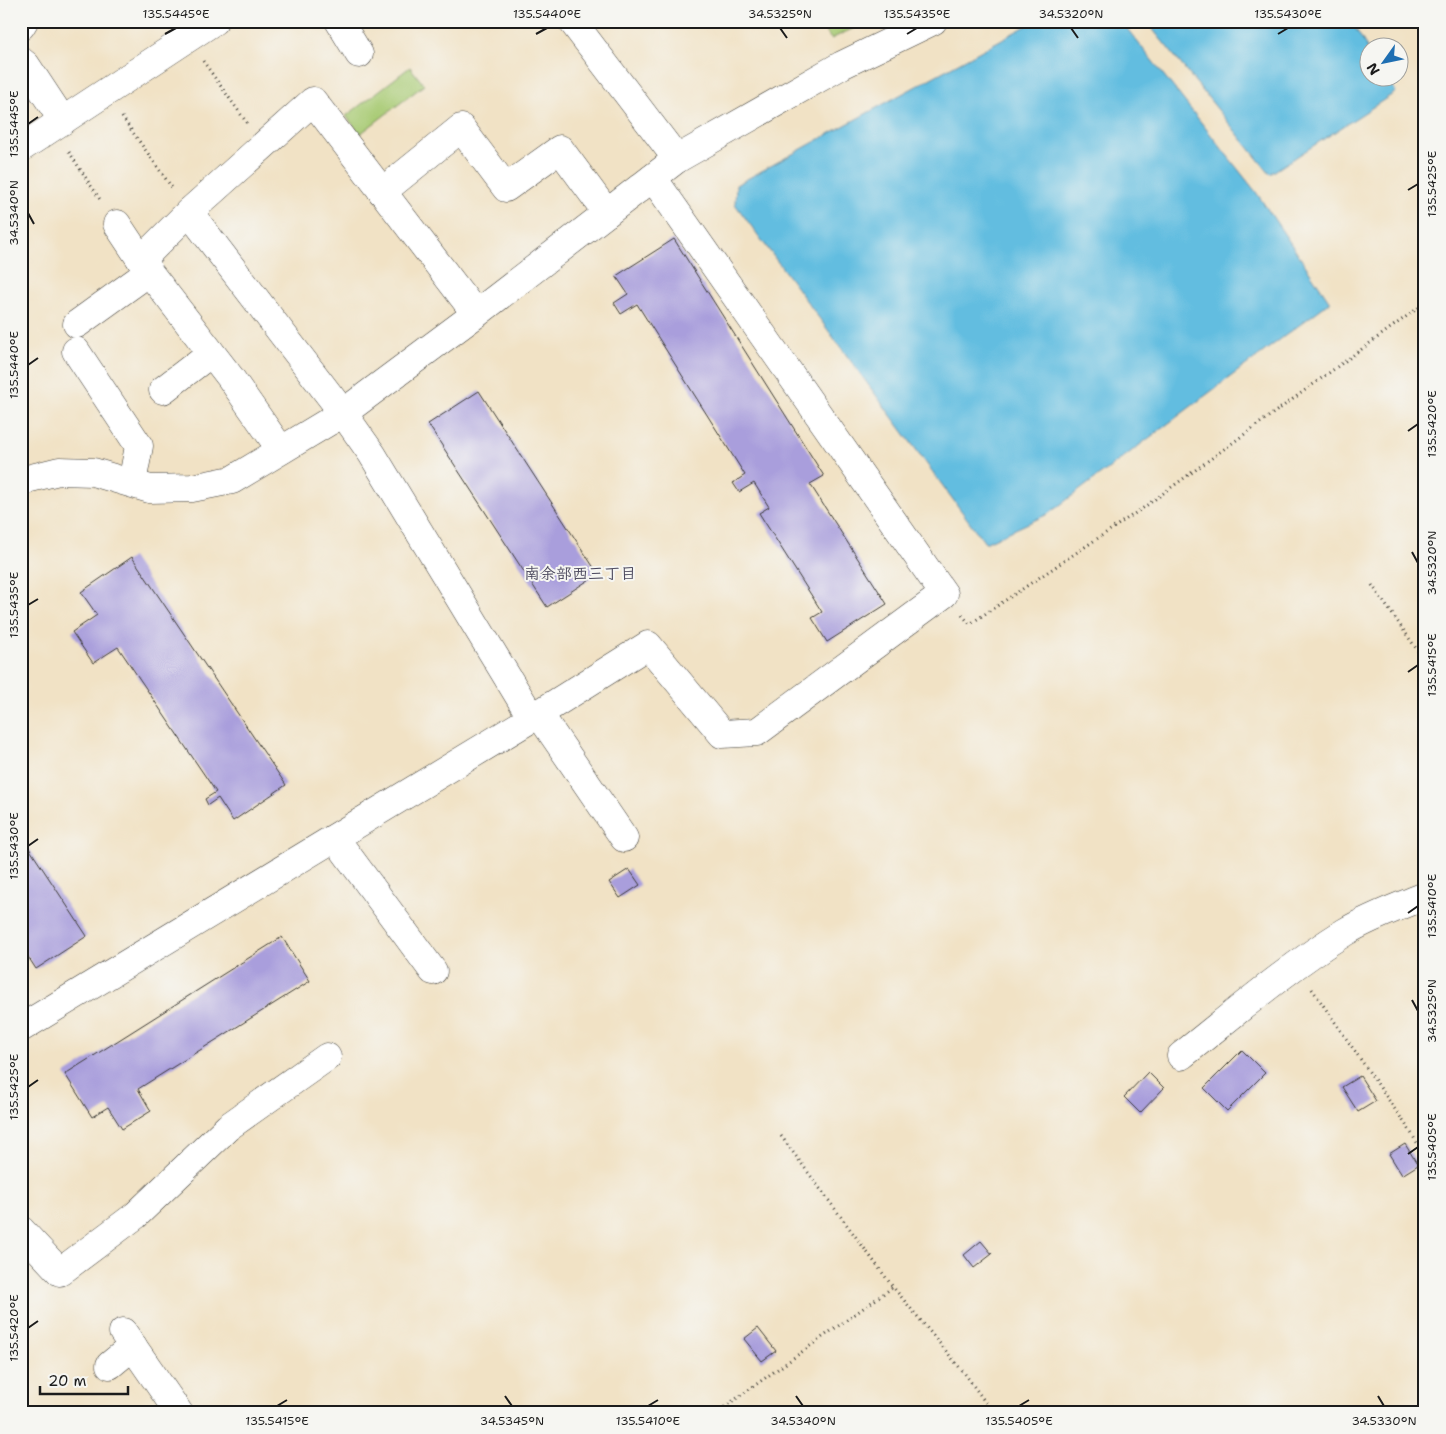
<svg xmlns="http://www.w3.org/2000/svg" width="1446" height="1434" viewBox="0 0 1446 1434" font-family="'Shantell Sans','Klee One',sans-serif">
<rect width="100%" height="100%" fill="#f6f6f2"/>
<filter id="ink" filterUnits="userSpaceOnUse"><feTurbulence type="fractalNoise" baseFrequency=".02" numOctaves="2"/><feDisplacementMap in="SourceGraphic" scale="10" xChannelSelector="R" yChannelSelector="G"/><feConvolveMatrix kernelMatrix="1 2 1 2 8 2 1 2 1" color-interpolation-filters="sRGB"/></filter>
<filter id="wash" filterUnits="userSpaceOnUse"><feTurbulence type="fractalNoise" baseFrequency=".0096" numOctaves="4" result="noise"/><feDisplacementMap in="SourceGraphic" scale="20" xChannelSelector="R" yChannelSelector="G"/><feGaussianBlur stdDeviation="1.12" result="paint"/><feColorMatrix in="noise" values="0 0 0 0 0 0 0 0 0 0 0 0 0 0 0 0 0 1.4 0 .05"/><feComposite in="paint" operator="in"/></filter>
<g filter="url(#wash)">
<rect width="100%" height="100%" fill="#f1e2c5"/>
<g fill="#a9cb74" stroke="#627448">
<path d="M818,21H869L831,39Z"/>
<path d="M410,67L424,85L360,134L346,116Z"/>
</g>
<g fill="#62bde0" stroke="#3f6c7e">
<path d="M1035,21H1121L1256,192L1330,302L1048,514L985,543L735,204L736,185Z"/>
<path d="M1146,21H1351L1368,49V78H1387L1396,92L1270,174Z"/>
</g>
<g id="blocks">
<g fill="#a99edc">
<path d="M674,239L824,476L810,484L887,604L827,642L812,618L822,612L759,513L769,507L754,483L739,492L733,483L745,475L637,304L621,314L614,303L628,294L616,276Z"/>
<path d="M479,391L598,574L547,607L428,424Z"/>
<path d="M132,557L286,785L233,821L218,798L208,805L205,799L216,792L118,647L93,663L72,632L97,615L81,592Z"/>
<path d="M21,836L87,936L36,969L25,952L21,954Z"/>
<path d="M629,869L640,885L620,898L609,882Z"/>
<path d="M282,937L310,981L138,1089L151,1111L122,1129L108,1107L92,1117L65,1074Z"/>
<path d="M1242,1050L1265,1073L1227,1111L1204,1088Z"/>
<path d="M1148,1072L1164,1088L1140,1113L1124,1097Z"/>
<path d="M1360,1076L1376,1101L1358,1112L1342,1087Z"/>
<path d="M1405,1144L1418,1165L1402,1175L1389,1154Z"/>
<path d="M981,1241L992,1254L974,1268L964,1255Z"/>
<path d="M758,1328L776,1351L762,1361L744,1339Z"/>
</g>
</g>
</g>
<g filter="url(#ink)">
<use href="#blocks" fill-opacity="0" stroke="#3c3a35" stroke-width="1"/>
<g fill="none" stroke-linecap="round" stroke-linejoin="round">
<defs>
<g id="minor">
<path d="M339,21L359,54"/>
<path d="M572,21L677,159"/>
<path d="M21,26L24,21"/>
<path d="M21,61L26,65L63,121"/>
<path d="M21,148L214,21"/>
<path d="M382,192L461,128L506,188L560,149L607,213"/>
<path d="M117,224L149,272L230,377L281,450"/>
<path d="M141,260L189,212"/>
<path d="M476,314L313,101L189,212L343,413L372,454L532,718"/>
<path d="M77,324L149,272"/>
<path d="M76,351L139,446L132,483"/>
<path d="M163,390L211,353"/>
<path d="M21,483L27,479L59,471L93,472L150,489L192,488L232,480L343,413L476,314L677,159L842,65L933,21"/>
<path d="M539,714L624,838"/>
<path d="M335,838L433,971"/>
<path d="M21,1028L532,718L648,645L722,734L757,732L944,594L653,178"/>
<path d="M1181,1056C1234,1014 1287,968 1345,932C1370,917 1398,907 1425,896"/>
<path d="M21,1230L60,1272L136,1215L228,1127L327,1057"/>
<path d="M123,1332L179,1413"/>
<path d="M110,1365L133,1346"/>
</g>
</defs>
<use href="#minor" stroke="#3c3a35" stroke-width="29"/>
<g stroke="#3c3a35" stroke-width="3" stroke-dasharray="1 4" stroke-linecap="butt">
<path d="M203,61L247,123"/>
<path d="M122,117L173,189"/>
<path d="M69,152L101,201"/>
<path d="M1372,585L1425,661"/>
<path d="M962,615L970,624L1143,508L1425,303"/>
<path d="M1312,989L1410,1131L1425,1156"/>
<path d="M781,1136L893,1287"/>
<path d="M716,1413L893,1287L965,1374L993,1413"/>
</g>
<use href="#minor" stroke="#fff" stroke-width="28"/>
</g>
</g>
<path fill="none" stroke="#1c1c1c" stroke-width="2" d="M780,28L787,38M1071,28L1078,38M165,34L176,28M536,34L547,28M907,34L917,28M1278,34L1288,28M28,124L38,117M1408,190L1418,184M28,213L34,224M28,365L38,358M1408,431L1418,424M1412,552L1418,563M28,605L38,599M1408,672L1418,665M28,846L38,839M1408,913L1418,906M1412,1000L1418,1011M28,1087L38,1080M1408,1154L1418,1147M28,1328L38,1321M505,1396L512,1406M796,1396L803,1406M1378,1396L1384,1406M277,1406L287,1400M648,1406L658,1400M1019,1406L1029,1400"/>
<g text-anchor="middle" stroke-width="4" stroke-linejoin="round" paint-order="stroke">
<g font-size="16" font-weight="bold" fill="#4d4a5f" stroke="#f6f6f2">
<text x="580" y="579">南余部西三丁目</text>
</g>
</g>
<rect width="1446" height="1434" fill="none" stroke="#f6f6f2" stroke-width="55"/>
<g transform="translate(1384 62) rotate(237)"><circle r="24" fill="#f6f6f2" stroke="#9f9f9c"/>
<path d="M0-4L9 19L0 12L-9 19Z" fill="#1f6fb2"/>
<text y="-8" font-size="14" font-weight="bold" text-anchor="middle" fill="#1c1c1c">N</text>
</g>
<path d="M40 1386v8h88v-8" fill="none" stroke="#1c1c1c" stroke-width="2.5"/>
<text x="48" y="1386" font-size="15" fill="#1c1c1c" stroke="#f6f6f2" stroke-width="4" paint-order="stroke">20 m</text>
<rect x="28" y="28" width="1390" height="1378" fill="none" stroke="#1c1c1c" stroke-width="2"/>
<g font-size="12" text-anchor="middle" fill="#1c1c1c">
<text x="176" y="18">135.5445°E</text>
<text x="547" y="18">135.5440°E</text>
<text x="780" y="18">34.5325°N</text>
<text x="917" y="18">135.5435°E</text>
<text x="1071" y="18">34.5320°N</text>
<text x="1288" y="18">135.5430°E</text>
<text transform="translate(14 124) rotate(-90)" y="4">135.5445°E</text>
<text transform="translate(1432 184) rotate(-90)" y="4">135.5425°E</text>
<text transform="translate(14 213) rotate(-90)" y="4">34.5340°N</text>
<text transform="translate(14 365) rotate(-90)" y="4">135.5440°E</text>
<text transform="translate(1432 424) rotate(-90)" y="4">135.5420°E</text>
<text transform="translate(1432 563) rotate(-90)" y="4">34.5320°N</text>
<text transform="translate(14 605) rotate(-90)" y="4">135.5435°E</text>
<text transform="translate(1432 665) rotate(-90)" y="4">135.5415°E</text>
<text transform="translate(14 846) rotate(-90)" y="4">135.5430°E</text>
<text transform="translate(1432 906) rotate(-90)" y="4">135.5410°E</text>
<text transform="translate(1432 1011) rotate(-90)" y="4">34.5325°N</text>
<text transform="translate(14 1087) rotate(-90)" y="4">135.5425°E</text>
<text transform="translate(1432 1147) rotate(-90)" y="4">135.5405°E</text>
<text transform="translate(14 1328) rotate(-90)" y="4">135.5420°E</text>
<text x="277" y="1425">135.5415°E</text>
<text x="512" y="1425">34.5345°N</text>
<text x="648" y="1425">135.5410°E</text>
<text x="803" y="1425">34.5340°N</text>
<text x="1019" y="1425">135.5405°E</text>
<text x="1384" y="1425">34.5330°N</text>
</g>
</svg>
